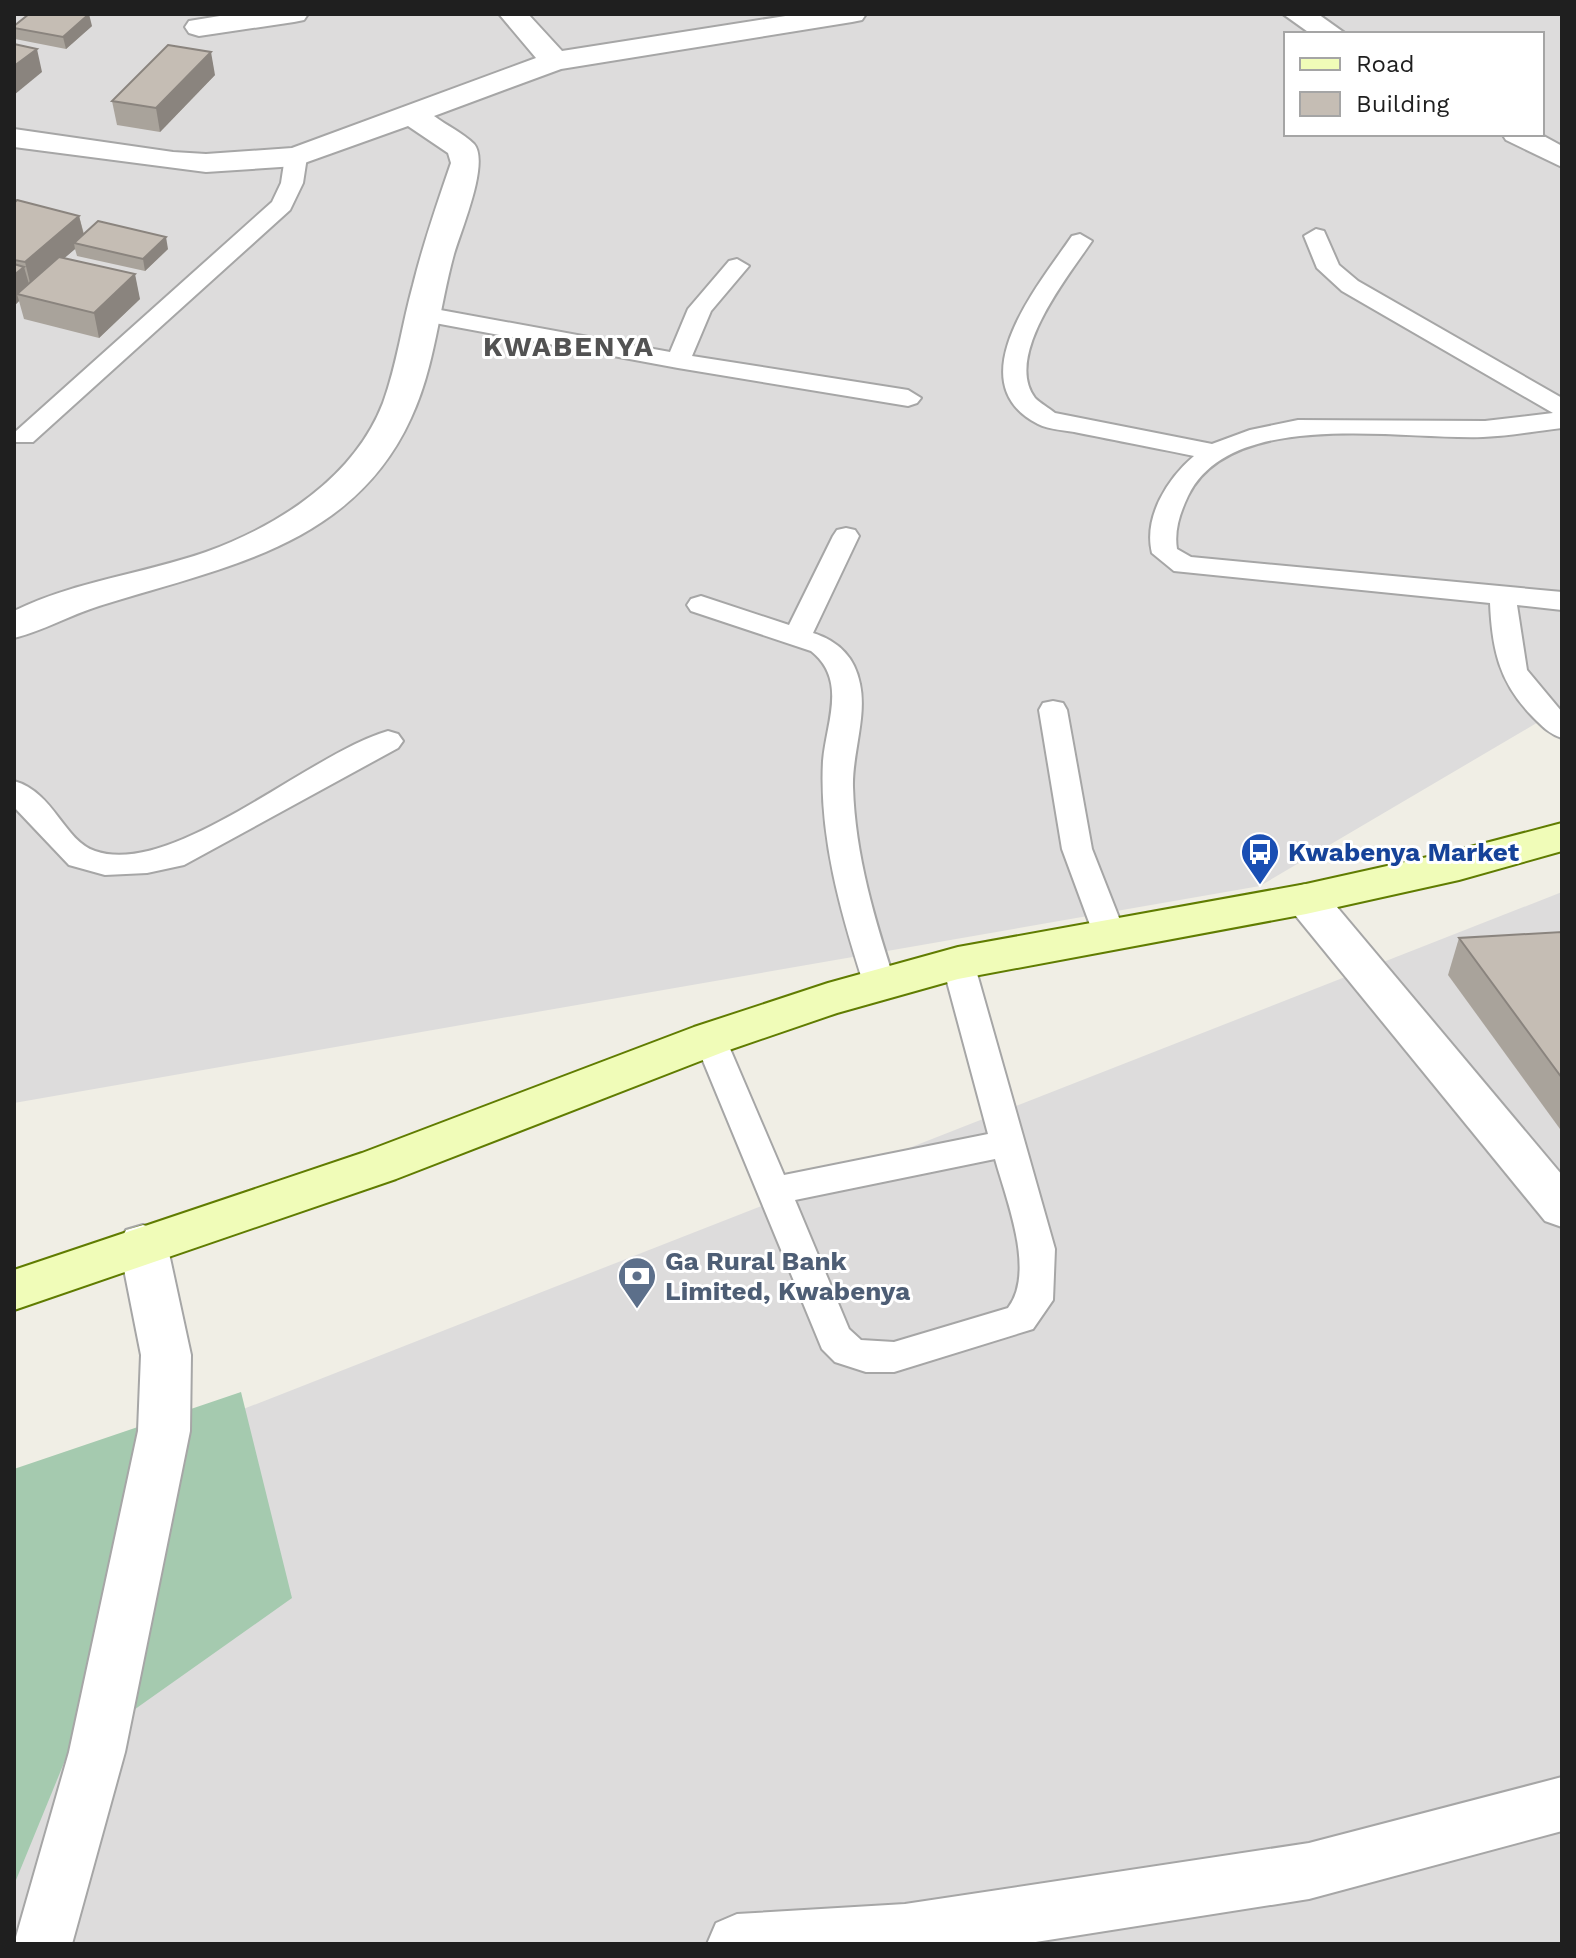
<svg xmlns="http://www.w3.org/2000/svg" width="1576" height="1958" viewBox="0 0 1576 1958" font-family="'Work Sans',sans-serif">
<rect width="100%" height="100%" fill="#f0eee5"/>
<g fill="#dddcdc" fill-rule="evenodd">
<path d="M14,14H1562V708L1260,886L14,1103ZM1286,34H1542V134H1286Z"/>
<path d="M1562,892V1944H14V1499Z"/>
</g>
<path fill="#a5caaf" d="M241,1392L292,1598L66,1758L14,1885V1469Z"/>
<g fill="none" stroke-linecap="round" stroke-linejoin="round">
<defs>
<g id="service">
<path d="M296,150L307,157L303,183L290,210L33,442H15V432L272,202L281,183L285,157Z"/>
<path d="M1316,229L1324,231L1339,265L1358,281L1562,398V428C1536,431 1509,436 1483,437C1402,440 1231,407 1188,496C1180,513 1174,530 1177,549L1191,557L1562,592V610L1517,605L1527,670L1562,712V738C1549,734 1542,726 1532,716C1499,682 1492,649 1490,603L1174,571L1152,553C1143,517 1168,478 1194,456C1156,448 1118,441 1079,433C1067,430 1049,430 1038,424C956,382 1040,283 1072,236L1080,234L1092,241C1069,275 1003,356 1035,398C1040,403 1049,408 1055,413L1212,444L1250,430L1298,420L1485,421L1553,413L1342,291L1317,268L1304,236Z"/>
<path d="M737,259L749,266L711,311L692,356L908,390L921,398L917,403L908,406L678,368L424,321L412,314L424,307L670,352L688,309L729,261Z"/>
<path d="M846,528L855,530L859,536L813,633C838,641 855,657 860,684C867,717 852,754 853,787C855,855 875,921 896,985L891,993L880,997L869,993L864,985C841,914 819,837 823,761C826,723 848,680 811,651L691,611L687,605L691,599L701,596L789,625L833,536L837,530Z"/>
<path d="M1053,701L1063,703L1067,710L1092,849L1125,933L1120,941L1109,944L1098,941L1093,933L1062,849L1039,710L1043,703Z"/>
<path d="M388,731L398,734L403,741L398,748L184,865L147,873L105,875L69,865L14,807V781C54,792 64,841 95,851C173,878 310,753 388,731Z"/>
<path d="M958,951L969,955L974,963L1055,1249L1053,1300L1033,1329L894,1372H866L835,1362L822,1349L694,1039L698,1030L710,1027L722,1030L784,1175L988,1134L942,963L947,955ZM995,1159C1006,1199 1036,1272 1008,1308L894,1342L861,1340L849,1329L795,1200Z"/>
</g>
<g id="minor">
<path d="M232,14H308L304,20L294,22L199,36L189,33L185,27L189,21Z"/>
<path d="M499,14H528L562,51L798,14H866L862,20L852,22L561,69L434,116C446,125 463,133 474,144C490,162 461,230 454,254C439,308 435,367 411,418C352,548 219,568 99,606C70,615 43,631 14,638V611C75,581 143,574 206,552C278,526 354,478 383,403C397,365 402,324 413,285C423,244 437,204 451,163L448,153L408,126L296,166L206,172L14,147V129L173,152L206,154L292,148L536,58Z"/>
<path d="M1283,14H1318L1346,34H1311Z"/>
<path d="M1502,134H1540L1562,146V167L1506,140Z"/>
<path d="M1306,884L1321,888L1562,1175V1227L1545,1221L1291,910L1285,899L1291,888Z"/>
<path d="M143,1225L160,1230L167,1244L191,1355L190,1431L125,1752L72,1944H14L69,1752L138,1431L141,1355L119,1244L126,1230Z"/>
<path d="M1562,1777V1831L1309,1899L1023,1944H707L716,1923L737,1914L905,1904L1309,1843Z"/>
</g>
<path id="secondary" d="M1562,823V851L1459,880L1306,914L958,979L837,1013L726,1051L396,1179L14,1310V1270L362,1153L694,1027L828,983L958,947L1306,884L1459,850Z"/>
</defs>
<use href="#service" stroke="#a6a6a6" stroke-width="4"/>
<use href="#minor" stroke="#a6a6a6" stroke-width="4"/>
<use href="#secondary" stroke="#607c01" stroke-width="4"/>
<use href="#service" fill="#fff" fill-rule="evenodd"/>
<use href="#minor" fill="#fff" fill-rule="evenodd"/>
<use href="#secondary" fill="#f0fcb8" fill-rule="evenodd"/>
</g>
<g fill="#a9a39b">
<path d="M14,26H92L66,49L15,39Z"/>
<path d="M215,75L160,132L117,125L112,101Z"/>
<path d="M14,203L79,216L84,234L168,249L145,271L77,256L75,249L64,258L140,299L99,338L24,319L19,301L14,306Z"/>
<path d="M1562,932V1128L1560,1129L1448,975L1459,938Z"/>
</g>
<g fill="#8a847e">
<path d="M89,14L92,26L66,49L63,37Z"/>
<path d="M37,49L42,72L14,95V66Z"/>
<path d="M211,52L215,75L160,132L156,108Z"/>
<path d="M79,216L85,240L74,243L75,249L31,287L25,262Z"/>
<path d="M166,237L168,249L145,271L143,259Z"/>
<path d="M24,267L31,291L17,294L19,301L14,306V275Z"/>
<path d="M135,274L140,299L99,338L94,313Z"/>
</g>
<g fill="#c5bdb4" stroke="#8a847e" stroke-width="2">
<path d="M29,14H89L63,37L14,28V26Z"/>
<path d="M14,44L37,49L14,66Z"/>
<path d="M168,45L211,52L156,108L112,101Z"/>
<path d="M17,200L79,216L25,262L14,260V203Z"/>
<path d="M98,221L166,237L143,259L74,243Z"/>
<path d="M59,257L135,274L94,313L17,294Z"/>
<path d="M14,264L24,267L14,275Z"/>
<path d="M1562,932V1078L1459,938Z"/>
</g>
<defs>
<symbol id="bus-pin" viewBox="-11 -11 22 30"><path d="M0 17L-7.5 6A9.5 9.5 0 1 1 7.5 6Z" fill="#1a4fb4" stroke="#fff"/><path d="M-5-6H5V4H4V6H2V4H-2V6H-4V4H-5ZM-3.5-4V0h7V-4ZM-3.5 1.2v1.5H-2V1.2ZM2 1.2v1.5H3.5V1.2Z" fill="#fff"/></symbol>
<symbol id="bank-pin" viewBox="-11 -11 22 30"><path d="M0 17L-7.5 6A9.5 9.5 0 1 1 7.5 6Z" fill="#5c6f8a" stroke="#fff"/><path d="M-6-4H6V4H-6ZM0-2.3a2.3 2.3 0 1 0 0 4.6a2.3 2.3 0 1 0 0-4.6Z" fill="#fff"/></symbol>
</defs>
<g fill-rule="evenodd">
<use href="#bus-pin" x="1238" y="830" width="44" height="60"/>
<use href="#bank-pin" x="615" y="1254" width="44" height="60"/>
</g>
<g text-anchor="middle" stroke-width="6" stroke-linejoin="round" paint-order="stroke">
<g font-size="26" font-weight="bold" fill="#164399" stroke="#fff" text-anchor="start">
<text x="1288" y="861">Kwabenya Market</text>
</g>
<g font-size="26" font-weight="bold" fill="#4e5e75" stroke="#fff" text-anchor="start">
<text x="665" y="1270">Ga Rural Bank<tspan x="665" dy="30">Limited, Kwabenya</tspan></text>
</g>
<g font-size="28" font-weight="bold" letter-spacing="2" fill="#525252" stroke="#fff">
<text x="569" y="356">KWABENYA</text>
</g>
</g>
<rect width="1576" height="1958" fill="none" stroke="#1f1f1f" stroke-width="32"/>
<rect x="1284" y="32" width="260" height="104" fill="#ffffff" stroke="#a5a5a5" stroke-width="2"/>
<rect x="1300" y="58" width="40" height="12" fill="#f0fcb8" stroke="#a5a5a5" stroke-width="2"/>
<text x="1356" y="72" font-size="24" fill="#1f1f1f">Road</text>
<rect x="1300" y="92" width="40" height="24" fill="#c5bdb4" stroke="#a5a5a5" stroke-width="2"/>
<text x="1356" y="112" font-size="24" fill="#1f1f1f">Building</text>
</svg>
